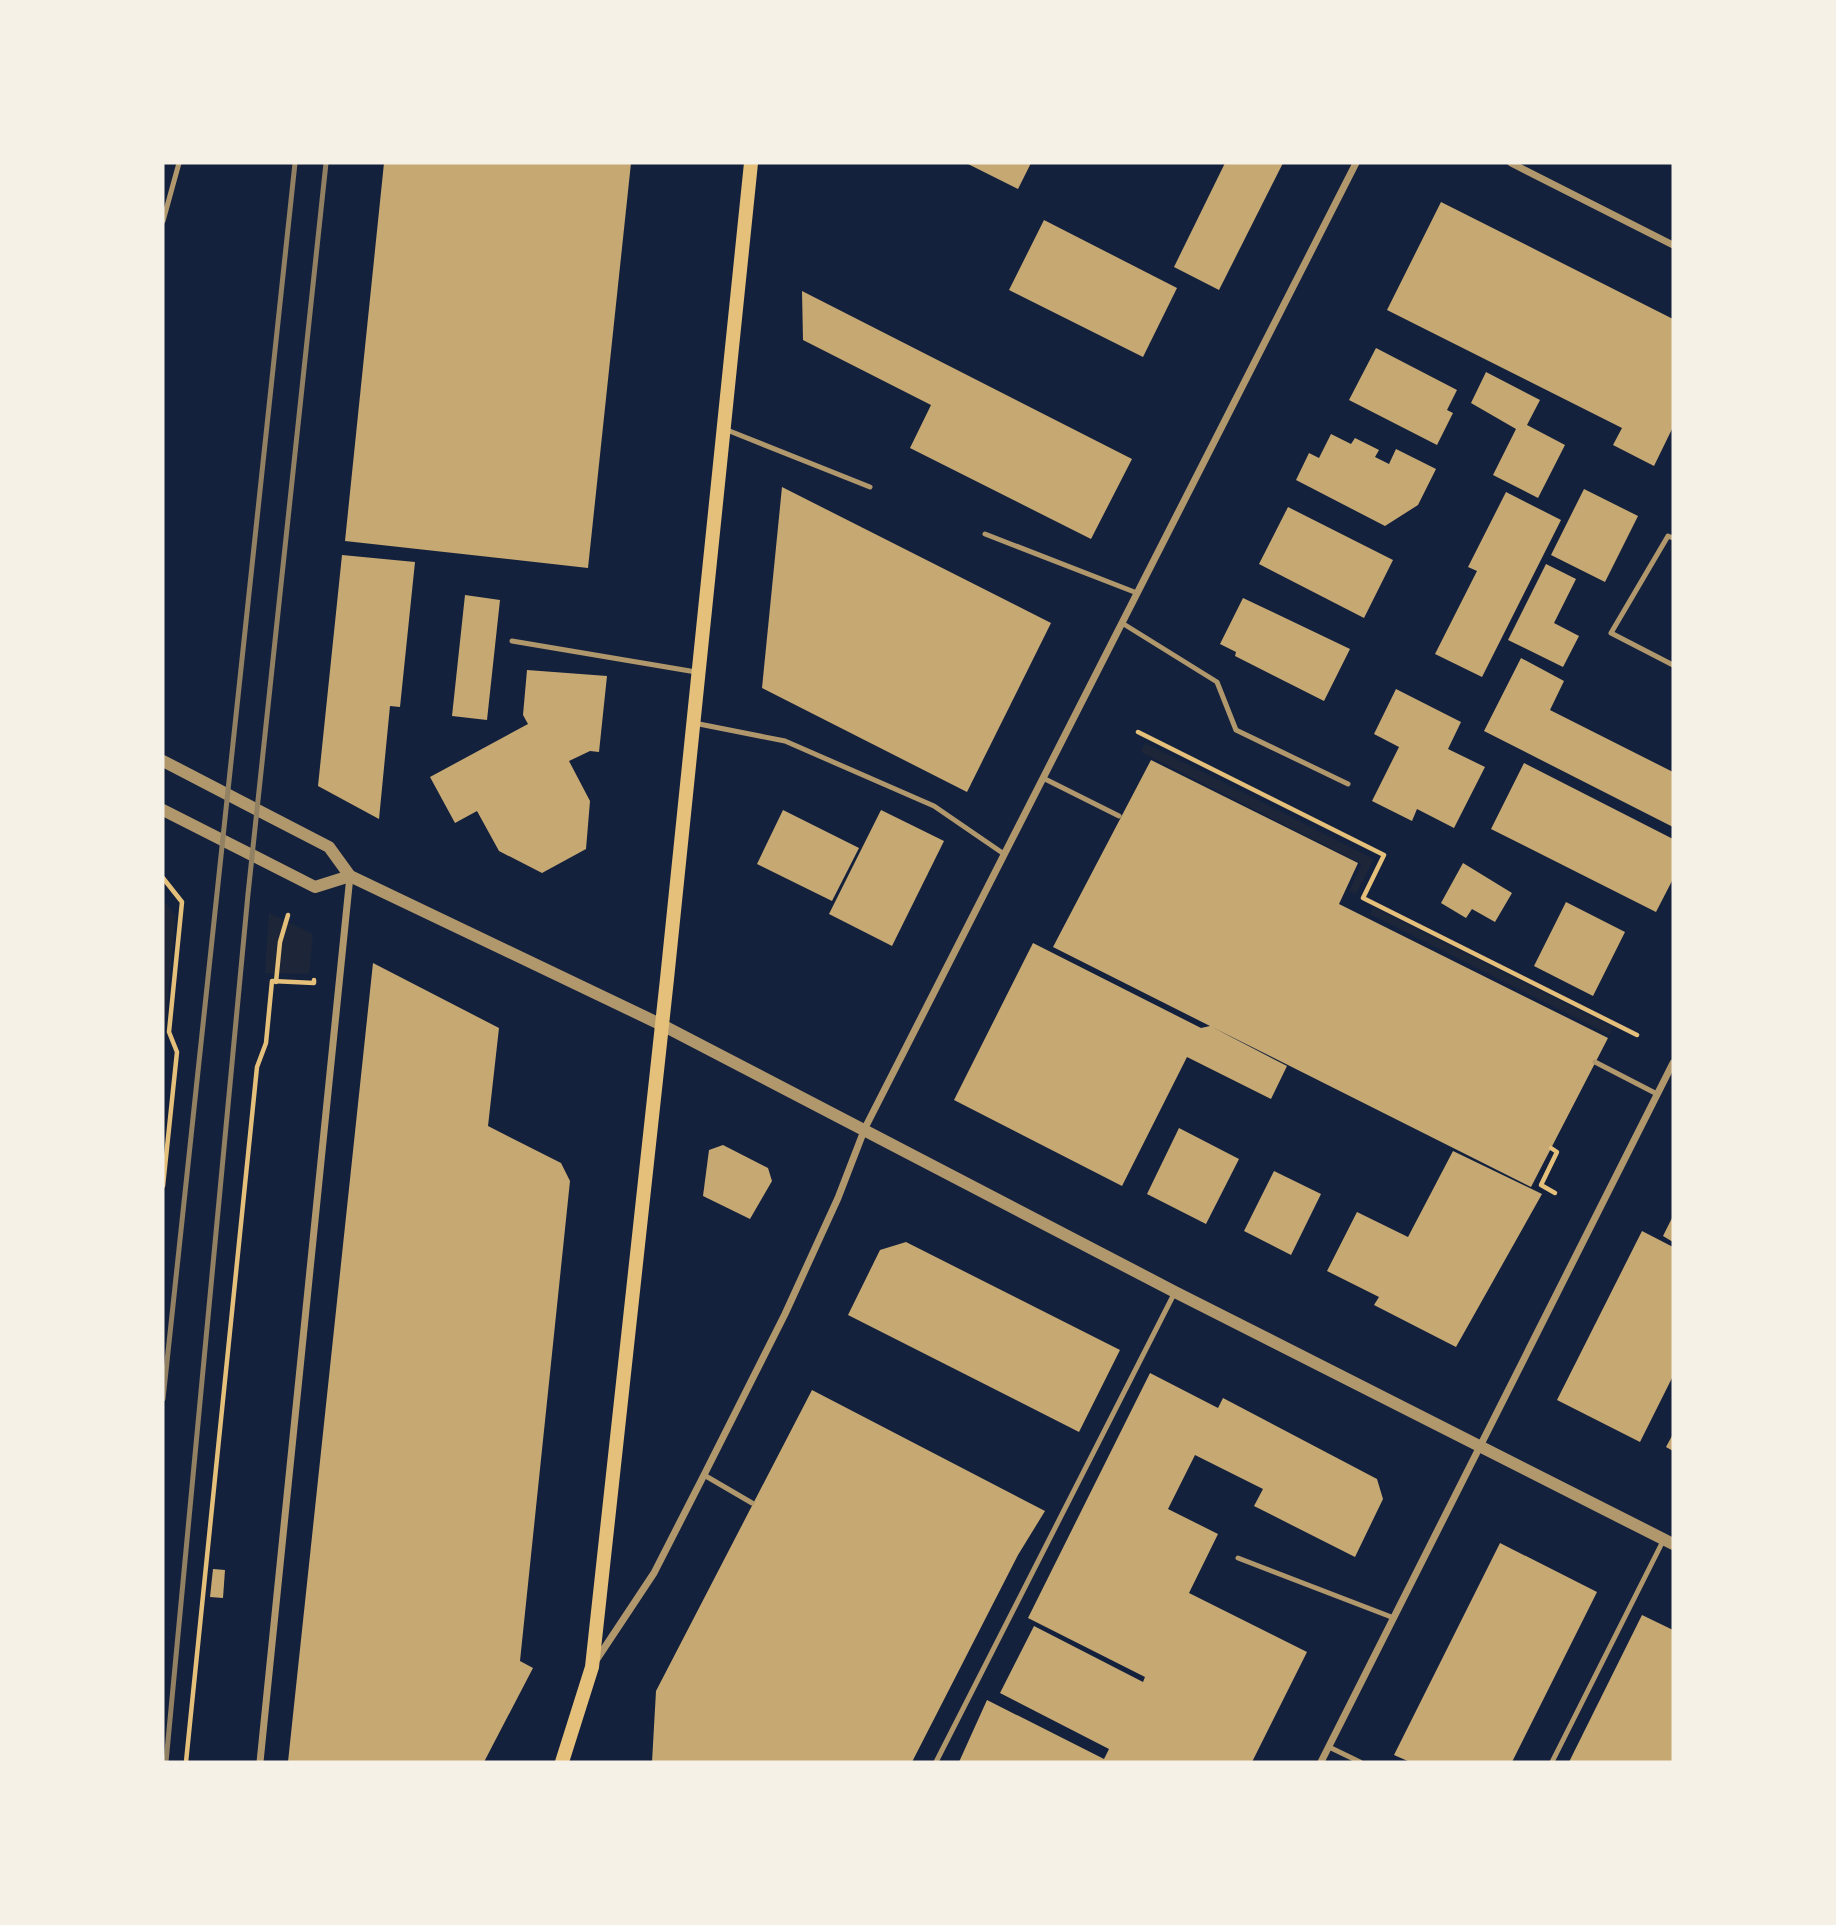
<svg xmlns="http://www.w3.org/2000/svg" width="1836" height="1925" viewBox="0 0 1836 1925" font-family="Ubuntu,sans-serif">
<rect width="100%" height="100%" fill="#14213d"/>
<g fill="#1d2539">
<path d="M1145,743L1374,859L1356,894L1349,891L1362,864L1141,752Z"/>
<path d="M163,900L176,916L163,1043Z"/>
<path d="M1373,907L1613,1027L1610,1035L1370,914Z"/>
<path d="M269,913L313,934L309,974L265,973Z"/>
</g>
<g fill="#c6a872">
<path d="M384,163H631L588,568L345,541Z"/>
<path d="M966,163H1031L1018,189Z"/>
<path d="M1225,163H1283L1219,290L1174,267Z"/>
<path d="M1441,202L1673,319V427L1654,466L1613,445L1622,428L1387,310Z"/>
<path d="M1044,220L1177,288L1143,357L1009,290Z"/>
<path d="M802,291L1132,459L1091,539L910,448L931,405L803,340Z"/>
<path d="M1376,348L1457,390L1447,410L1453,413L1437,445L1349,400Z"/>
<path d="M1486,372L1540,400L1527,425L1565,445L1538,498L1493,475L1516,429L1471,403Z"/>
<path d="M1331,434L1351,444L1355,438L1379,450L1375,457L1389,464L1396,449L1436,469L1418,505L1385,526L1296,480L1309,453L1319,458Z"/>
<path d="M782,487L1051,623L967,792L762,688Z"/>
<path d="M1584,489L1638,516L1605,582L1551,555Z"/>
<path d="M1506,492L1561,520L1482,677L1435,654L1477,571L1468,567Z"/>
<path d="M1288,507L1393,560L1364,618L1259,564Z"/>
<path d="M342,555L415,562L400,707L390,706L379,819L318,786Z"/>
<path d="M1546,564L1576,579L1554,623L1579,636L1563,667L1508,640Z"/>
<path d="M465,595L500,600L487,720L452,716Z"/>
<path d="M1243,598L1350,649L1324,701L1235,656L1236,652L1220,644Z"/>
<path d="M1521,658L1564,681L1550,710L1673,772V827L1484,731Z"/>
<path d="M527,670L607,676L599,752L590,751L569,761L590,801L586,849L542,873L499,851L477,811L455,823L430,777L528,724L523,715Z"/>
<path d="M1396,689L1461,722L1448,749L1485,767L1454,828L1417,809L1412,821L1372,801L1399,747L1374,734Z"/>
<path d="M1151,760L1358,863L1339,904L1608,1038L1531,1187L1212,1027L1287,1066L1271,1099L1187,1057L1122,1186L954,1100L1033,943L1201,1028L1210,1026L1053,947Z"/>
<path d="M1524,763L1673,839V879L1656,912L1491,829Z"/>
<path d="M783,810L859,848L832,901L757,864Z"/>
<path d="M881,810L944,841L892,946L829,914Z"/>
<path d="M1463,863L1512,893L1495,922L1472,909L1466,918L1441,903Z"/>
<path d="M1566,902L1625,932L1593,996L1534,966Z"/>
<path d="M373,963L499,1028L488,1126L561,1163L570,1181L520,1661L533,1668L484,1762H288Z"/>
<path d="M1179,1128L1239,1159L1206,1224L1147,1194Z"/>
<path d="M723,1145L768,1168L772,1181L750,1219L703,1196L709,1150Z"/>
<path d="M1453,1151L1542,1194L1456,1347L1374,1305L1379,1297L1327,1271L1357,1212L1408,1237Z"/>
<path d="M1274,1171L1321,1194L1291,1255L1244,1231Z"/>
<path d="M1673,1216V1242L1663,1236Z"/>
<path d="M1642,1231L1673,1247V1376L1640,1442L1557,1400Z"/>
<path d="M906,1242L1120,1350L1079,1432L848,1315L880,1250Z"/>
<path d="M1150,1373L1218,1408L1223,1398L1377,1479L1383,1499L1355,1557L1254,1506L1263,1489L1195,1455L1168,1509L1218,1534L1189,1593L1307,1652L1252,1762H959L987,1700L1104,1759L1109,1749L1000,1693L1034,1626L1143,1682L1145,1677L1028,1618Z"/>
<path d="M812,1390L1045,1511L1018,1555L912,1762H652L656,1691Z"/>
<path d="M1673,1434V1451L1666,1447Z"/>
<path d="M1500,1543L1597,1592L1512,1762H1410L1394,1755Z"/>
<path d="M213,1569L225,1570L223,1598L210,1597Z"/>
<path d="M1642,1615L1673,1630V1762H1569Z"/>
</g>
<g fill="none" stroke-linecap="round" stroke-linejoin="round">
<g stroke="#e5c07b" stroke-width="4.5">
<path d="M1138,732L1384,855L1363,898L1637,1035"/>
<path d="M163,878L182,902L169,1032L177,1052L163,1186"/>
<path d="M276,982L280,942L288,915"/>
<path d="M1551,1148L1557,1152L1541,1185L1555,1193"/>
<path d="M186,1762L257,1067L266,1043L272,981L314,983V980"/>
</g>
<g stroke="#b1986c" stroke-width="5">
<path d="M163,221L179,163"/>
<path d="M727,430L870,487"/>
<path d="M985,534L1137,593"/>
<path d="M1673,538L1668,536L1611,633L1673,665"/>
<path d="M1122,623L1217,682L1236,730L1348,784"/>
<path d="M512,641L696,672"/>
<path d="M694,723L785,741L934,806L1004,854"/>
<path d="M1043,778L1119,816"/>
<path d="M1595,1062L1657,1094"/>
<path d="M704,1475L752,1503"/>
<path d="M1238,1558L1394,1618"/>
<path d="M1329,1747L1360,1762"/>
<path d="M936,1762L1175,1292"/>
<path d="M1552,1762L1664,1539"/>
</g>
<g stroke="#b1986c" stroke-width="7">
<path d="M1511,163L1673,245"/>
<path d="M595,1662L654,1573L704,1475L785,1314L838,1198L865,1128L1356,163"/>
<path d="M260,1762L350,876"/>
<path d="M1321,1762L1673,1063"/>
</g>
<g stroke="#b1986c" stroke-width="12">
<path d="M163,761L329,847L350,876L662,1025L1175,1292L1673,1544"/>
<path d="M163,810L315,887L350,876"/>
</g>
<path stroke="#e5c07b" stroke-width="14" d="M562,1762L592,1667L667,979L751,163"/>
<g stroke="#918062" stroke-width="5">
<path d="M163,1399L295,163"/>
<path d="M166,1762L248,894L326,163"/>
</g>
</g>
<rect width="1836" height="1925" fill="none" stroke="#f6f1e7" stroke-width="329"/>
</svg>
